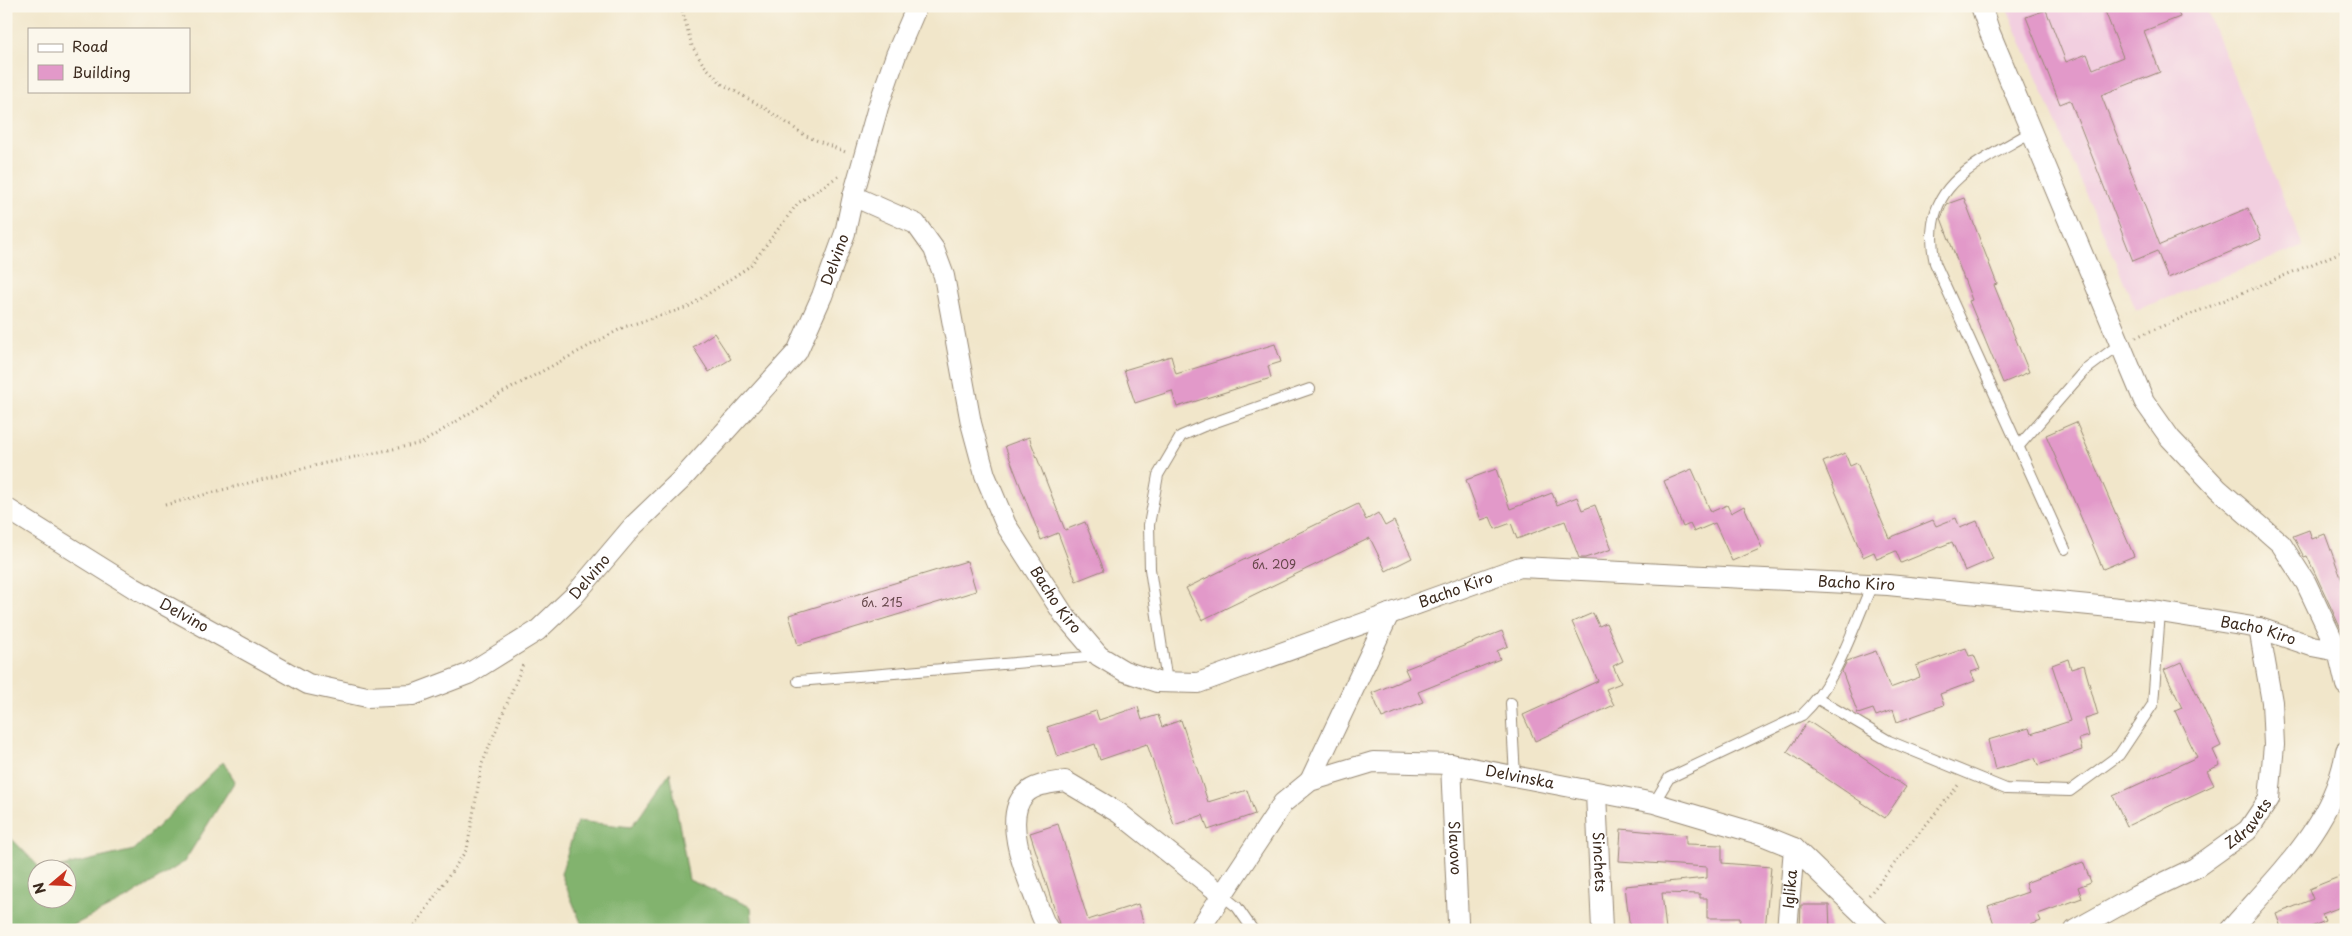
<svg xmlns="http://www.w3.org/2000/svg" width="2352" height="936" viewBox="0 0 2352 936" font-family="'Playpen Sans',sans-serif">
<rect width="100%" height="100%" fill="#fbf7ec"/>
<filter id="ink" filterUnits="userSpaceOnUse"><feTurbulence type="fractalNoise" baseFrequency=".02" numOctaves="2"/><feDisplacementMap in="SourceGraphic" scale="10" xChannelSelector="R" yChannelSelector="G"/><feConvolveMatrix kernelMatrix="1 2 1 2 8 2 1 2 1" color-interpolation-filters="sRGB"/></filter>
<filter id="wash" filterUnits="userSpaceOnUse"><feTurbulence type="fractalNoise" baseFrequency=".0096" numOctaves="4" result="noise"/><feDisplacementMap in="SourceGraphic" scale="20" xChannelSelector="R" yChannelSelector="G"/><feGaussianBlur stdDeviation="1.12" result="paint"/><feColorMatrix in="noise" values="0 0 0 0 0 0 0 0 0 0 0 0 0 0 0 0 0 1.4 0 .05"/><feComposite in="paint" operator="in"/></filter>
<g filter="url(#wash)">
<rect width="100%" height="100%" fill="#f1e6ca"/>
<path fill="#f2cfe0" d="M2006,6H2205L2303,246L2136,310Z"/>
<g fill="#82b36e" stroke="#5e6e46">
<path d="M223,762L235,781L184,862L129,897L64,930H6V827L9,836L40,868H38V898H68V868H57L134,850Z"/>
<path d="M670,772L689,880L751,907L753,930H584L561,874L577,821L631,827Z"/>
</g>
<g id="blocks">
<g fill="#e299c9">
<path d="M2103,6H2176L2180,17L2144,31L2160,72L2101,95L2160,245L2248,208L2261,239L2168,278L2157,251L2133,261L2070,100L2060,104L2026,17L2046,10L2066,62L2087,54L2093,69L2123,57Z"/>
<path d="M1964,198L1997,284L1994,285L2029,372L2003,383L1969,301L1972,300L1941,218L1947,204Z"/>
<path d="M714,333L731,359L709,372L693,347Z"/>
<path d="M1275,344L1281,362L1268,366L1271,378L1177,407L1172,391L1135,403L1124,370L1171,356L1176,374Z"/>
<path d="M2076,422L2134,556L2103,569L2046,435Z"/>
<path d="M1029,437L1065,530L1085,522L1104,570L1076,581L1058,533L1041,540L1005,446Z"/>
<path d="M1845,453L1850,466L1857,463L1889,538L1933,520L1936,526L1956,518L1960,528L1977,521L1993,559L1965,571L1952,542L1901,563L1896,551L1877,559L1874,552L1863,557L1823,462Z"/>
<path d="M1496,469L1510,509L1552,493L1557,505L1577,497L1582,510L1595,505L1612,549L1585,558H1579L1565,521L1517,539L1511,523L1495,529L1490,517L1481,520L1466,480Z"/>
<path d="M1692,469L1711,512L1727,505L1731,513L1744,506L1762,548L1732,561L1715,523L1694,532L1690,524L1683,527L1664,481Z"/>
<path d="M1358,504L1366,520L1378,513L1385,526L1394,521L1412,558L1386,571L1370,538L1202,620L1186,588Z"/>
<path d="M2309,530L2312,539L2325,534L2343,583L2346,582V640L2307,556L2304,557L2293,536Z"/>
<path d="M967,561L976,591L798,645L789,615Z"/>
<path d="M1593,613L1599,626L1606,623L1623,661L1613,666L1621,683L1606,689L1614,705L1535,741L1523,715L1598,681L1572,622Z"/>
<path d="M1502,631L1508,646L1497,651L1500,659L1418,692L1423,702L1382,718L1372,693L1409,678L1405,669Z"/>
<path d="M1966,648L1969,656L1974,655L1980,669L1971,672L1975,681L1940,694L1944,705L1897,722L1893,710L1876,716L1873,709L1858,714L1842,671L1847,661L1876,651L1890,688L1920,677L1916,666Z"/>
<path d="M2068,659L2071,669L2084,665L2098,715L2085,719L2089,736L2079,739L2082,750L2038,765L2035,758L1995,770L1988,740L2029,728L2031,734L2070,721L2052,665Z"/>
<path d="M2182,662L2221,746L2213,750L2220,765L2207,771L2214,785L2127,826L2113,796L2197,757L2175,711L2182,708L2164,670Z"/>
<path d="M1138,707L1142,720L1158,715L1162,727L1181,720L1208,802L1247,790L1255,814L1208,830L1203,815L1174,825L1147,744L1100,760L1095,744L1057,757L1047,727L1096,711L1099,720Z"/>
<path d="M1808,721L1906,787L1885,818L1787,752Z"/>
<path d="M1058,824L1088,920L1138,904L1144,925L1127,930H1061L1030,833Z"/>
<path d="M1621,829L1686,835V844L1722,845V863L1771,867L1765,930H1739L1740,918H1707V898H1700V894L1662,893L1666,930H1630L1625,886L1707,878V867L1619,861Z"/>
<path d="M2083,862L2091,882L2078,887L2082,898L2038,914L2041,921L2018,930H1996L1988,906L2028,892L2025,883Z"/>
<path d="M2346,874V905L2322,914L2325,921L2304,930H2282L2276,914L2313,899L2309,889Z"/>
<path d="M1801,905H1829L1830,930H1800Z"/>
</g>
</g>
</g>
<g filter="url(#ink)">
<use href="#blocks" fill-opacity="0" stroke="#968874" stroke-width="1"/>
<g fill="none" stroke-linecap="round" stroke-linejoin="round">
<defs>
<g id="service">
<path d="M2031,132C1974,166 1918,185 1935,263L2065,549"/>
<path d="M2018,447L2084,371L2120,344"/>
<path d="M798,681L1099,656"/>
<path d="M1167,682L1150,569L1149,525L1158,475L1181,436L1204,426L1310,389"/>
<path d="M1818,699L1889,741L2006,789L2070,791L2119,755L2153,704L2160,612"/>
<path d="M1511,703L1515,777"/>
<path d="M1654,803L1669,778L1802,715C1838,681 1852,629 1872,585"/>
<path d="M1222,895L1237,907L1253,930"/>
<path d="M2341,930L2346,926"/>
</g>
<g id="minor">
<path d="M1981,6L1990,33L2144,401L2170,438L2218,489L2281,544L2306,583L2338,651"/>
<path id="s1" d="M853,196L916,224L934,249L944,276L971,423L985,475L1006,525L1064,615L1099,656L1124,671L1157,682L1198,683L1520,567L1888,585L2160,612L2259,628L2312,646L2338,651L2346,685"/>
<path id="s2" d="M6,508L134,588L308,684L367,697L413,695L468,674L537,631L573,597L634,525L681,480L797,352L822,296L845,233L853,196L878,107L896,55L917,6"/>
<path id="s3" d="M1451,764L1458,922L1457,930"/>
<path d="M1310,781L1389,614"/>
<path id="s4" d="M1596,793L1602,930"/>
<path d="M1049,930C1042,921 1039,908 1035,898C1025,872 1002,817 1025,794C1035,784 1052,783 1065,781L1119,813L1222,895"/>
<path id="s5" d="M1199,930L1283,803L1310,781L1373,762L1451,764L1654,803L1762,835L1794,848L1879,930"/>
<path id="s6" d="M1787,930L1794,848"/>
<path id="s7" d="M2075,930L2136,896L2195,868L2248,830L2269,799L2274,745L2272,702L2259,628"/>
<path d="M2230,930C2277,876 2334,825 2346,751"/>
</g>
</defs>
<use href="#service" stroke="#968874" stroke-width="12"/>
<use href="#minor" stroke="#968874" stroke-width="22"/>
<g stroke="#968874" stroke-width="3" stroke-dasharray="1 4" stroke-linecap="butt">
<path d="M681,6L692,46L703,64L722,84L763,107L806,136L848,153"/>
<path d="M2136,337L2346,250"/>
<path d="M165,505L321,464L422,443L500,394L624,327L688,307L750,266L798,203L840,175"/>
<path d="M1869,895L1959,784"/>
<path d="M412,930L467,849L482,764L524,662"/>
</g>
<use href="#service" stroke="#fff" stroke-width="10"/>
<use href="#minor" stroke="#fff" stroke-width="20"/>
</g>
</g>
<g text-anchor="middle" stroke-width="5" stroke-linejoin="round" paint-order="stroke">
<g font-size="12" fill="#654649">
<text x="1274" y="569">бл. 209</text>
<text x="882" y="607">бл. 215</text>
</g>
<g font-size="15" fill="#3b2a1e" stroke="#fbf7ec">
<text dy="5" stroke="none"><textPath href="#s2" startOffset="1078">Delvino</textPath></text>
<text dy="5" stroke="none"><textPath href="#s2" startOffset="672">Delvino</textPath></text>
<text dy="5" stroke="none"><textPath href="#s1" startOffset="1331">Bacho Kiro</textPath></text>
<text dy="5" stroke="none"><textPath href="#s1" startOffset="926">Bacho Kiro</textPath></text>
<text dy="5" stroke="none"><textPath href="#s1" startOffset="476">Bacho Kiro</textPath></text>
<text dy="5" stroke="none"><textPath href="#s2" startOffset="208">Delvino</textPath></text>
<text dy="5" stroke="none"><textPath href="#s1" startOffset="1736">Bacho Kiro</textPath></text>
<text dy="5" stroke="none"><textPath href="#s5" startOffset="401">Delvinska</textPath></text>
<text dy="5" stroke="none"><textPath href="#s7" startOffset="205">Zdravets</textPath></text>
<text dy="5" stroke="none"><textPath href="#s3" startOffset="84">Slavovo</textPath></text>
<text dy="5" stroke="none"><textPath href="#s4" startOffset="69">Sinchets</textPath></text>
<text dy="5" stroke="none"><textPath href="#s6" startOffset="41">Iglika</textPath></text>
</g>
</g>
<rect width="2352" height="936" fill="none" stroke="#fbf7ec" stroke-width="25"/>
<rect x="28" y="28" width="162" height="65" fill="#fbf7ec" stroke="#aea59a"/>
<rect x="38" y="44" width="25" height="8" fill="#ffffff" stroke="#aea59a"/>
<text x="72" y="52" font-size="15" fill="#3b2a1e">Road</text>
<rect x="38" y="65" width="25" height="15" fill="#e299c9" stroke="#aea59a"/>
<text x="72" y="78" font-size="15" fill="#3b2a1e">Building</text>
<g transform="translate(52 884) rotate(251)"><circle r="24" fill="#fbf7ec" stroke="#aea59a"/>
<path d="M0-4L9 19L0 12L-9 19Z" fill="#c8321e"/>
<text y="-8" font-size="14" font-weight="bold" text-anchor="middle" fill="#3b2a1e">N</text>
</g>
</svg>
